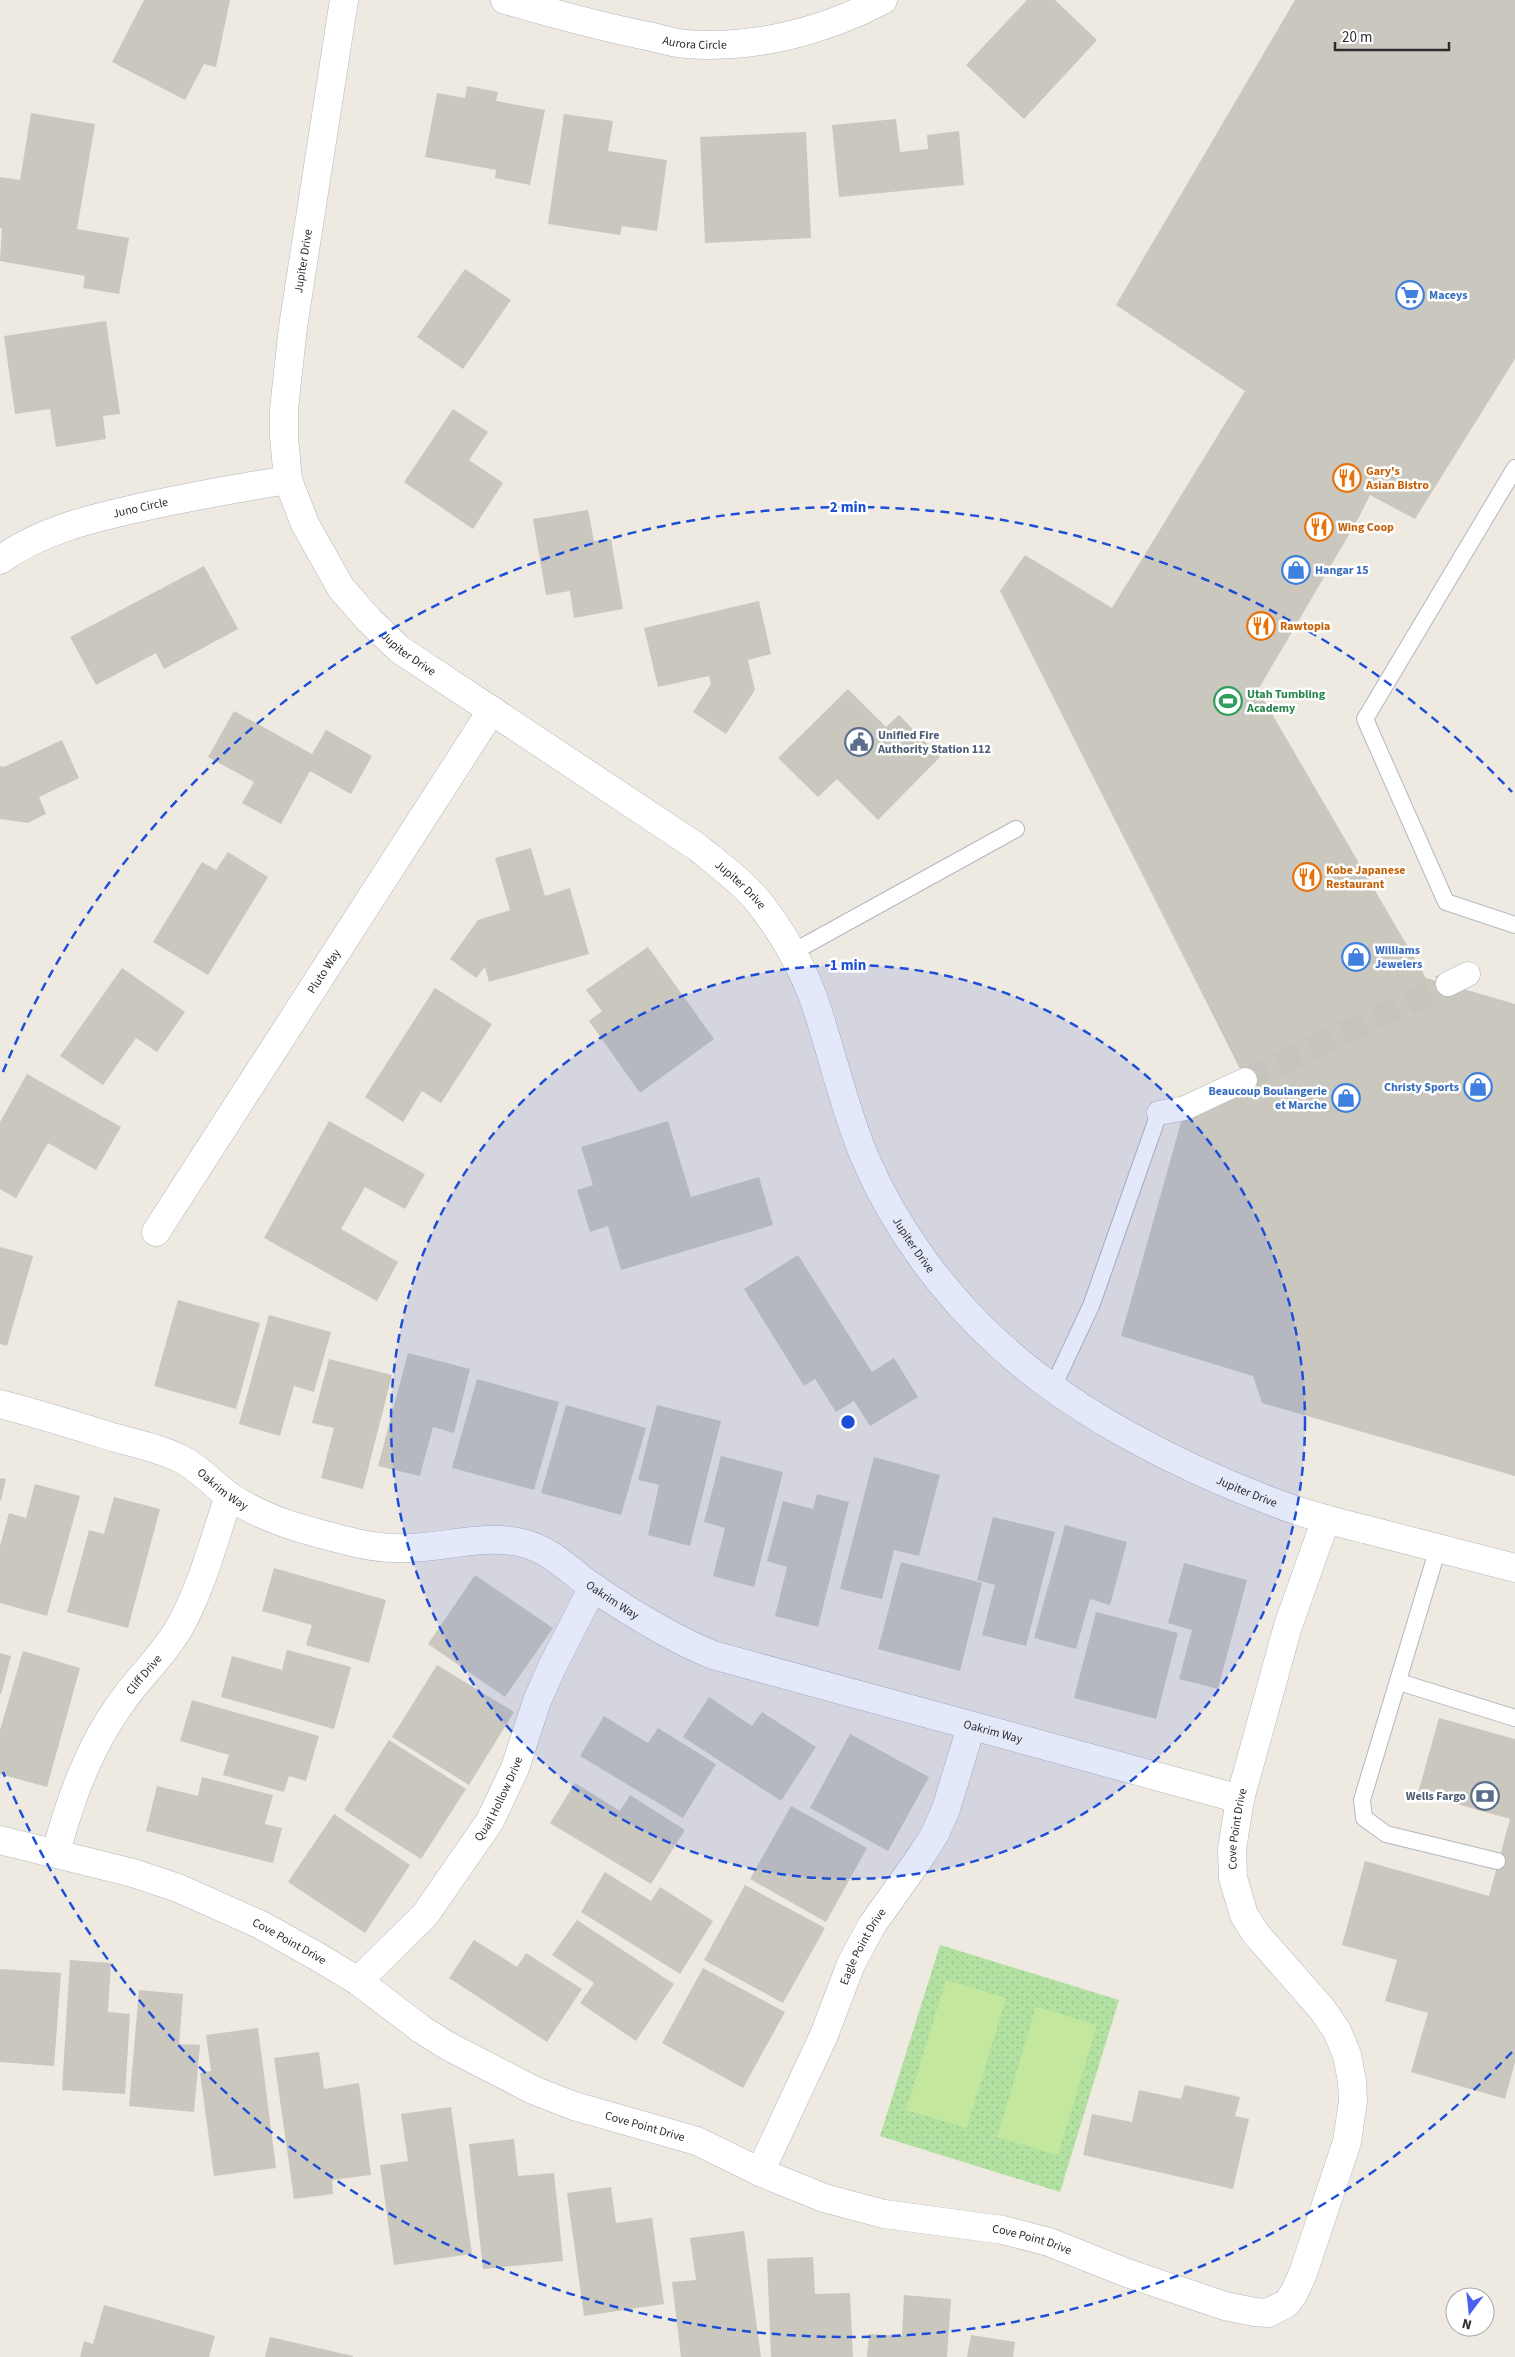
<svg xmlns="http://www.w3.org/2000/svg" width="1515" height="2357" viewBox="0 0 1515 2357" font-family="'Source Sans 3',sans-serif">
<defs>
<pattern id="grass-dots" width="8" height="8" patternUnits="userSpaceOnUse" patternTransform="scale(1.25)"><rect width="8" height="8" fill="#b2e1a1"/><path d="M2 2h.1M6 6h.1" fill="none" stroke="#99c18b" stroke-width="1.8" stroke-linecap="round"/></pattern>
</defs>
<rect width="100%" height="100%" fill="#eee9e1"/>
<path fill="url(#grass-dots)" d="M940,1945L1119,2000L1060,2192L880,2136Z"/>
<g fill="#c3e89d">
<path d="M946,1980L1006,1998L967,2128L906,2110Z"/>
<path d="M1036,2007L1097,2025L1058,2155L997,2137Z"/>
</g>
<g fill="#cac7bf">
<path d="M144,0H230L216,67L204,64L185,100L112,62Z"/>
<path d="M1027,0H1055L1097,40L1024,119L966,65Z"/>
<path d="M1295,0H1515V359L1415,519L1370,495L1358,519L1258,690L1426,978L1515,1004V1476L1262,1403L1253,1376L1121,1336L1185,1108L1246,1081L1000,591L1025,555L1112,608L1245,391L1116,305Z"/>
<path d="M467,86L498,92L496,101L545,110L530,185L495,178L496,170L425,157L437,93L465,98Z"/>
<path d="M31,113L95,124L77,229L129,238L119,294L83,288L85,276L0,261L2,228H0V177L20,180Z"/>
<path d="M564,114L613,121L608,151L667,160L657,231L622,226L620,235L548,224Z"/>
<path d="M896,119L900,152L928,149L927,135L959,131L964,185L839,197L832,125Z"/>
<path d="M806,132L811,238L705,243L700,137Z"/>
<path d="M465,269L511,300L463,369L417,337Z"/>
<path d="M106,321L120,414L103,416L106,439L56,447L50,409L15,414L4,336Z"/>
<path d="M453,409L488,432L469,460L503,483L473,529L404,482Z"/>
<path d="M588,510L594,541L611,539L623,609L574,618L570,591L546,595L533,519Z"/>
<path d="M204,566L238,629L164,669L156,653L96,685L70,637Z"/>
<path d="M759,601L771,654L748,660L755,690L726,734L693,712L711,684L709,676L658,687L644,628Z"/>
<path d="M848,689L886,727L899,715L940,757L878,820L837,779L818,797L778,758Z"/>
<path d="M234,711L312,754L326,730L372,756L351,794L310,771L281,824L242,803L254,782L208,757Z"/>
<path d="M62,740L79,778L39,797L46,814L28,823L0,819V766L4,767Z"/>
<path d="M531,848L545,896L570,888L589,954L489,982L485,967L476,978L450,959L478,920L510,910L495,858Z"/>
<path d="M228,852L268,877L208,975L153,942L202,862L216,870Z"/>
<path d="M648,947L714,1039L640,1093L589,1021L602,1011L586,990Z"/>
<path d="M122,968L185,1012L157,1052L136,1038L103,1085L60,1056Z"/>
<path d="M435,988L492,1024L441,1103L422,1091L403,1122L365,1097Z"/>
<path d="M27,1074L121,1127L96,1170L48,1143L16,1198L0,1189V1122Z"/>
<path d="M329,1121L425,1174L405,1209L365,1187L341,1229L398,1262L377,1301L264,1238Z"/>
<path d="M668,1121L691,1197L759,1177L773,1225L621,1270L608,1226L590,1232L577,1190L593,1185L581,1147Z"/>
<path d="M0,1247L33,1256L7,1346L0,1344Z"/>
<path d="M798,1255L872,1372L894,1358L918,1397L870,1426L854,1401L836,1412L815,1379L804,1386L744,1289Z"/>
<path d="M178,1300L260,1323L236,1409L154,1386Z"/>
<path d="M269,1315L331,1332L314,1392L294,1386L280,1436L239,1424Z"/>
<path d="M408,1353L470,1369L454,1433L433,1427L420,1476L378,1466Z"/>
<path d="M329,1359L392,1375L363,1489L321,1478L334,1428L312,1423Z"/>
<path d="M477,1379L559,1402L534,1490L452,1468Z"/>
<path d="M566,1405L646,1428L621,1515L541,1493Z"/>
<path d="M657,1405L721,1421L690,1546L648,1535L659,1485L638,1480Z"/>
<path d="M721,1456L783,1472L754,1587L713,1576L725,1528L704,1522Z"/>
<path d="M874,1457L940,1475L919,1556L894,1550L882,1599L840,1589Z"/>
<path d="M0,1478L6,1479L1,1500H0Z"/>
<path d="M35,1484L80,1496L47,1616L0,1603V1546L9,1513L26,1518Z"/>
<path d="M817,1494L849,1502L818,1627L775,1616L787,1567L767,1561L783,1501L813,1509Z"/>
<path d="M114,1497L160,1509L128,1628L67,1612L89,1530L104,1534Z"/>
<path d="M993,1517L1055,1532L1026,1646L982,1635L995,1585L977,1580Z"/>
<path d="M1065,1525L1127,1542L1110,1605L1090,1599L1076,1649L1034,1638Z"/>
<path d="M901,1562L982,1583L960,1671L878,1649Z"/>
<path d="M1184,1563L1247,1580L1218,1689L1179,1679L1192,1630L1168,1623Z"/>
<path d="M274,1568L386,1600L369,1663L306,1645L312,1625L262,1611Z"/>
<path d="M475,1575L553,1628L505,1697L428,1644Z"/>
<path d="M1096,1612L1178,1633L1156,1719L1074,1698Z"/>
<path d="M287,1650L351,1667L334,1729L221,1697L232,1656L282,1670Z"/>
<path d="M23,1651L80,1668L47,1787L0,1774V1730Z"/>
<path d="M0,1653L11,1656L1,1694H0Z"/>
<path d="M437,1665L514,1712L469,1785L392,1737Z"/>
<path d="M709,1697L752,1726L762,1712L816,1747L781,1801L683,1737Z"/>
<path d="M192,1700L319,1736L306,1781L289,1776L284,1792L223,1775L229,1755L180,1741Z"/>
<path d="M604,1716L648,1743L658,1728L716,1764L683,1818L580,1756Z"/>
<path d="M1439,1718L1515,1739V2062L1505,2099L1411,2072L1428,2013L1385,2001L1397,1960L1342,1945L1365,1861L1489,1896L1510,1819L1418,1793Z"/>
<path d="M850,1734L929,1777L888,1851L810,1808Z"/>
<path d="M389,1740L466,1789L421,1859L344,1810Z"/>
<path d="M202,1777L273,1795L265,1824L282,1828L273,1863L146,1831L157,1786L198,1796Z"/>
<path d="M575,1783L620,1811L630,1795L685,1830L651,1884L550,1823Z"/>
<path d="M791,1806L867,1848L826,1922L750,1879Z"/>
<path d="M334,1814L410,1865L365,1933L288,1882Z"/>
<path d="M605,1872L651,1901L660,1887L713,1921L680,1974L581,1912Z"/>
<path d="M745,1885L825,1928L783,2003L704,1960Z"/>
<path d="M577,1920L674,1984L636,2041L580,2003L594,1983L552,1955Z"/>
<path d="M474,1940L517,1967L526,1953L582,1989L547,2042L449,1978Z"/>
<path d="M70,1960L111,1963L108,2012L130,2014L125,2094L62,2090Z"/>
<path d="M703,1968L785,2012L743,2088L662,2043Z"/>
<path d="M0,1969L61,1973L54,2066L0,2062Z"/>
<path d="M139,1990L183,1994L179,2044L200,2045L194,2112L129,2106Z"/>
<path d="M258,2028L276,2168L214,2176L200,2073L211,2071L206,2035Z"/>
<path d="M319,2052L324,2089L359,2083L371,2175L332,2180L333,2194L294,2199L274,2058Z"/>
<path d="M1185,2085L1240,2097L1235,2116L1249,2119L1233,2189L1083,2155L1092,2114L1132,2122L1139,2090L1181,2099Z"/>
<path d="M451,2107L472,2254L394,2265L380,2165L408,2161L401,2114Z"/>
<path d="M514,2139L518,2176L554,2173L563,2261L483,2269L469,2144Z"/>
<path d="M611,2187L616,2223L652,2218L664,2304L584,2316L567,2193Z"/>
<path d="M744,2231L761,2357H681L672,2282L696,2280L690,2238Z"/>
<path d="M813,2257L815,2294L850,2293L853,2357H771L767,2259Z"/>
<path d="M904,2295L951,2299L947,2357H867L869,2334L902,2336Z"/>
<path d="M104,2305L215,2336L209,2357H80L84,2341L93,2344Z"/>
<path d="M971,2335L1015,2342L1013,2357H967Z"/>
<path d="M270,2337L353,2356V2357H265Z"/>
</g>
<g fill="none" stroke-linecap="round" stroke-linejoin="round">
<path stroke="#c7c3bd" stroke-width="24" stroke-dasharray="24 12" stroke-linecap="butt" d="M1245,1080L1448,984"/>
<defs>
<g id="service">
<path d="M1515,468L1365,719L1446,902L1515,925"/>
<path d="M793,952L1016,829"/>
<path d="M1053,1387L1091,1306L1159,1113"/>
<path d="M1438,1548L1362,1800L1364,1818L1386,1834L1497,1861"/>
<path d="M1399,1682L1515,1718"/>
</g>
<g id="pedestrian">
<path d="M1448,984L1468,974"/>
<path d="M1159,1113L1185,1108L1245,1080"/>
</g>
<g id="minor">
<path id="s1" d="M505,0C553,13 600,27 648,36C661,39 673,43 686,44C753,49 823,32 883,0"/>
<path id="s2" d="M0,560C41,530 90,519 138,508C188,497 238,488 288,480"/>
<path id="s3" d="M156,1232L492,710"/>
<path id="s4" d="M0,1404C39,1414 77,1426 116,1438C138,1444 162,1449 183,1460C201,1469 214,1486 232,1498C266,1520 304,1530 344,1540C365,1546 388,1549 410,1548C451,1547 496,1530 537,1548C558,1557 575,1575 594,1588C631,1613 671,1638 713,1655L1240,1799"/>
<path id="s5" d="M0,1840L133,1873L178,1888L261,1925L318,1957L358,1981L421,2029L446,2045L533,2090L574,2106L697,2141L760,2172L824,2198L884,2214L1003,2230L1049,2242L1127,2273L1225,2306L1254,2312L1268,2313L1287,2303L1294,2293L1303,2273L1347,2142L1353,2101L1352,2081L1347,2055L1337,2031L1322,2009L1256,1934L1244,1915L1233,1878L1232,1849L1240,1799L1288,1626L1326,1519"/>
<path id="s6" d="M56,1852C71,1798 88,1749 121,1703C139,1677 163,1656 179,1628C202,1588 214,1539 229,1496"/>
<path id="s7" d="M358,1981L425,1915L490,1821L515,1768L537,1701L552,1667L593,1587"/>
<path id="s8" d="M760,2172L824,2035L851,1964L872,1925L921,1856L935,1834L946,1809L971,1727"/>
</g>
<g id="tertiary">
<path id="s9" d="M344,0L293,327L284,409V437L288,480L305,524L341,588L369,620L399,649L697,847C719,865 744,883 762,906C783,934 801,965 813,997C832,1051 843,1106 865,1158C895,1228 944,1295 1001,1346C1074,1413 1180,1467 1273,1502C1303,1514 1336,1522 1368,1530C1417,1543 1466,1555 1515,1568"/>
</g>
</defs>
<use href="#service" stroke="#b4b6c0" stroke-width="18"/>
<use href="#pedestrian" stroke="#b4b6c0" stroke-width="25"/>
<use href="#minor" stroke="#b4b6c0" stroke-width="29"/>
<use href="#tertiary" stroke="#b4b6c0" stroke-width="29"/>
<use href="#service" stroke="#fff" stroke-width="16"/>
<use href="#pedestrian" stroke="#fff" stroke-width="24"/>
<use href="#minor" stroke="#fff" stroke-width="28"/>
<use href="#tertiary" stroke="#fff" stroke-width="28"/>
</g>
<circle cx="848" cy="1422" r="457" fill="#1d4ed8" fill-opacity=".12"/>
<g fill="none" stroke="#1d4ed8" stroke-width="2.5" stroke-dasharray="9 6">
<circle cx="848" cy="1422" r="457"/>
<path d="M1512 2052A915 915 0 0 1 3 1772M3 1072A915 915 0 0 1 1512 792"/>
</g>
<defs>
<symbol id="supermarket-ring" viewBox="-11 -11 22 22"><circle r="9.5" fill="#fff" stroke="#3f7fe0" stroke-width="1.5"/><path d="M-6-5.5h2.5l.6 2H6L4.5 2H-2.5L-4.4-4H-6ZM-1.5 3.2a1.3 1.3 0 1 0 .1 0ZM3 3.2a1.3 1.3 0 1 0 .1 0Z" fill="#3f7fe0"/></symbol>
<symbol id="restaurant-ring" viewBox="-11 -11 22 22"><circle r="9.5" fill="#fff" stroke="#e8710a" stroke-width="1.5"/><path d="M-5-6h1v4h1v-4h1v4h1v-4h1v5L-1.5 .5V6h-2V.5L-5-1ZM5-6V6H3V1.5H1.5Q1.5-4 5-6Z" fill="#e8710a"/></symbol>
<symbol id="shop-ring" viewBox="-11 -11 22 22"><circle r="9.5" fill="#fff" stroke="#3f7fe0" stroke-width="1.5"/><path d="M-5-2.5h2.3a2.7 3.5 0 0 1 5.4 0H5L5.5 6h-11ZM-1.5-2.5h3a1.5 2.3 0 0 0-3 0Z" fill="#3f7fe0"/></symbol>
<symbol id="stadium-ring" viewBox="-11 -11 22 22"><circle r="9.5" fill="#fff" stroke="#2e9e5b" stroke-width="1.5"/><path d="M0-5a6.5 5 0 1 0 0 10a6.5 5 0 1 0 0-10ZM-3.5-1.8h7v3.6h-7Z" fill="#2e9e5b"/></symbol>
<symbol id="civic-ring" viewBox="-11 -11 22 22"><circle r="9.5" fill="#fff" stroke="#5c6f8a" stroke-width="1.5"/><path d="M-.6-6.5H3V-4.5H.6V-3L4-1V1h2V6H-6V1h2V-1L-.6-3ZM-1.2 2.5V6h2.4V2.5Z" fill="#5c6f8a"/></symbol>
<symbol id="bank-ring" viewBox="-11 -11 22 22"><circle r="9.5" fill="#fff" stroke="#5c6f8a" stroke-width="1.5"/><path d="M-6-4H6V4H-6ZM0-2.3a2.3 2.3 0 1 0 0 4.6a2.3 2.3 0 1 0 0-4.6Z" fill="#5c6f8a"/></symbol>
</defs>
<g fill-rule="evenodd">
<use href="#supermarket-ring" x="1394" y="279" width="32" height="32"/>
<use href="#restaurant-ring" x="1331" y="462" width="32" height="32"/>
<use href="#restaurant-ring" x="1303" y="511" width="32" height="32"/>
<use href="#shop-ring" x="1280" y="554" width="32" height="32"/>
<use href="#restaurant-ring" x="1245" y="610" width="32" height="32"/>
<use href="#stadium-ring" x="1212" y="685" width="32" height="32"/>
<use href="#civic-ring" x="843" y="726" width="32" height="32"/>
<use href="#restaurant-ring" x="1291" y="861" width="32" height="32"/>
<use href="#shop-ring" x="1340" y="941" width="32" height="32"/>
<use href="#shop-ring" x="1462" y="1071" width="32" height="32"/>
<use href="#shop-ring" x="1330" y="1082" width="32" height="32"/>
<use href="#bank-ring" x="1469" y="1780" width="32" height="32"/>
</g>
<g text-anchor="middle" stroke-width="5" stroke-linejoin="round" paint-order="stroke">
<g font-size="12" fill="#2d2d2d" stroke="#fff">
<text dy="4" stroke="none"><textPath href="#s1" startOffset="195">Aurora Circle</textPath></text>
<text transform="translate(303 261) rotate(-81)" y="4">Jupiter Drive</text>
<text dy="4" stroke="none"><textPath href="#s2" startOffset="151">Juno Circle</textPath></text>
<text dy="4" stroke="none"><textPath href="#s9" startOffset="700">Jupiter Drive</textPath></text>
<text dy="4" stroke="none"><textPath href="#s9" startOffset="1105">Jupiter Drive</textPath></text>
<text dy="4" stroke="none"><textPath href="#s3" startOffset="310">Pluto Way</textPath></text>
<text dy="4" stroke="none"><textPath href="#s9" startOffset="1509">Jupiter Drive</textPath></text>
<text dy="4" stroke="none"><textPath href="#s4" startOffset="241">Oakrim Way</textPath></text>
<text dy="4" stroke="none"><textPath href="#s9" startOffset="1930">Jupiter Drive</textPath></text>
<text dy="4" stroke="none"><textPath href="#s4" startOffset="661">Oakrim Way</textPath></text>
<text dy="4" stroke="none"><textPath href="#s6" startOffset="200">Cliff Drive</textPath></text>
<text dy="4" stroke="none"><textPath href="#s4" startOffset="1066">Oakrim Way</textPath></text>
<text dy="4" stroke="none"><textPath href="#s7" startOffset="232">Quail Hollow Drive</textPath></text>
<text dy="4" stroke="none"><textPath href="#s5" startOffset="1911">Cove Point Drive</textPath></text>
<text dy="4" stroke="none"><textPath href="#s5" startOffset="308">Cove Point Drive</textPath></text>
<text dy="4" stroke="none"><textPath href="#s8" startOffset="248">Eagle Point Drive</textPath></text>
<text dy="4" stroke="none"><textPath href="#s5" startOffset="712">Cove Point Drive</textPath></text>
<text dy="4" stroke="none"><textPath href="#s5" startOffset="1118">Cove Point Drive</textPath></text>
</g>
<g font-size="12" font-weight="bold" fill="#366cbe" stroke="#fff" text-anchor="start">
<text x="1429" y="299">Maceys</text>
<text x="1315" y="574">Hangar 15</text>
<text x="1375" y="954">Williams<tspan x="1375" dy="14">Jewelers</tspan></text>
<text x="1459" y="1091" text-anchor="end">Christy Sports</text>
<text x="1327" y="1095" text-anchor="end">Beaucoup Boulangerie<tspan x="1327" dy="14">et Marche</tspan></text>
</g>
<g font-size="12" font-weight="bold" fill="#c56008" stroke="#fff" text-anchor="start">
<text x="1366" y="475">Gary's<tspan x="1366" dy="14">Asian Bistro</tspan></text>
<text x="1338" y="531">Wing Coop</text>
<text x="1280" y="630">Rawtopia</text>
<text x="1326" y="874">Kobe Japanese<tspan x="1326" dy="14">Restaurant</tspan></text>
</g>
<g font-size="12" font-weight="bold" fill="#27864d" stroke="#fff" text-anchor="start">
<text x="1247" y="698">Utah Tumbling<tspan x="1247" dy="14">Academy</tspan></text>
</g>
<g font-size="12" font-weight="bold" fill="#4e5e75" stroke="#fff" text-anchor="start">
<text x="878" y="739">Unified Fire<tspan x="878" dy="14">Authority Station 112</tspan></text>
<text x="1466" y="1800" text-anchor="end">Wells Fargo</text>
</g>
</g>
<circle cx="848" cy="1422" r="8" fill="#1d4ed8" stroke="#fff" stroke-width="2.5"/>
<g font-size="15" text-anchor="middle" font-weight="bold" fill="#1d4ed8" stroke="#fff" stroke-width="5" stroke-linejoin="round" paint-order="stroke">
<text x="848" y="512">2 min</text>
<text x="848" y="970">1 min</text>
</g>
<g transform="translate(1470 2312) rotate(195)"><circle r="24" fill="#ffffff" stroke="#ababab"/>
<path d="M0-4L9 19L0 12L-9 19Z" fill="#4a5ef2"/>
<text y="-8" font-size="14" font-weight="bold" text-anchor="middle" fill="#2d2d2d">N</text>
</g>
<path d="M1335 42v8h114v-8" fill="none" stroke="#2d2d2d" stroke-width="2.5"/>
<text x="1342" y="42" font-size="15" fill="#2d2d2d" stroke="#ffffff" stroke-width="4" paint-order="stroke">20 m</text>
</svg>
